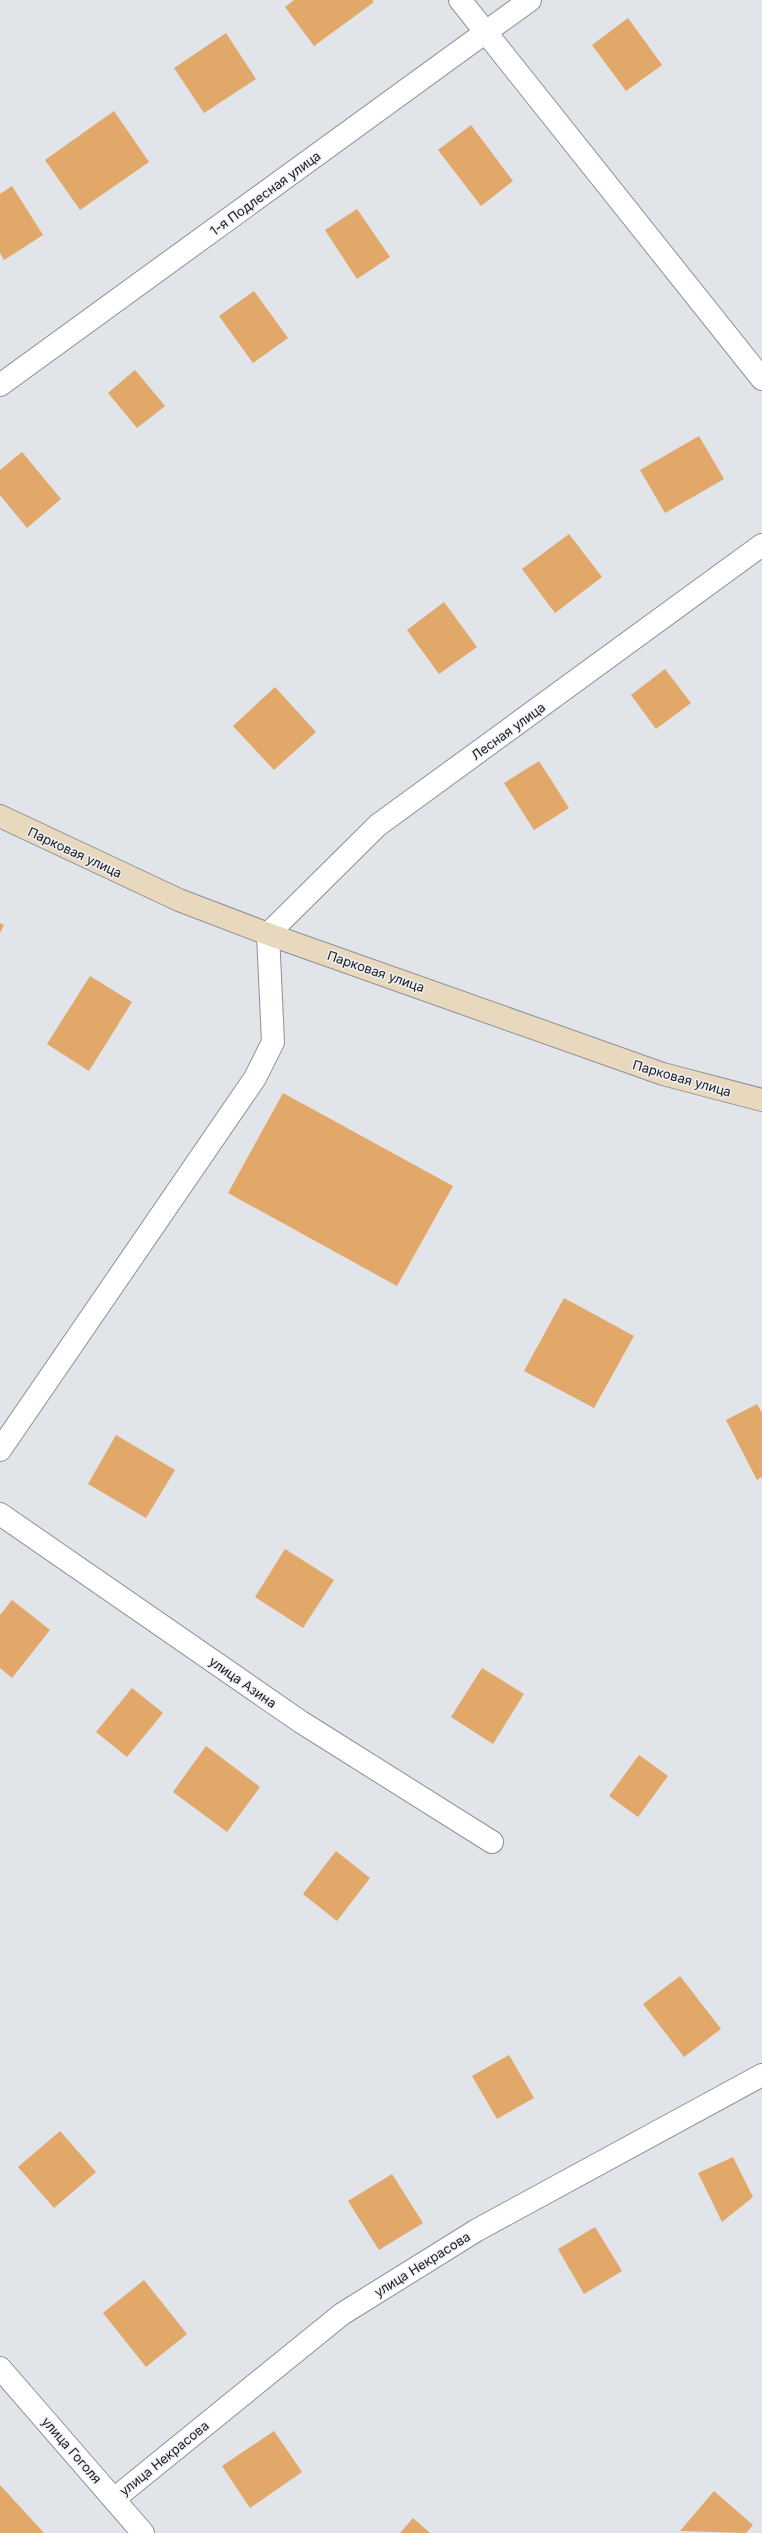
<svg xmlns="http://www.w3.org/2000/svg" width="762" height="2533" viewBox="0 0 762 2533" font-family="Inter,sans-serif">
<rect width="100%" height="100%" fill="#e1e4e9"/>
<g fill="#e1a86a">
<path d="M294,0H372L374,2L314,46L285,7Z"/>
<path d="M628,18L662,65L626,91L592,45Z"/>
<path d="M226,33L256,79L204,113L174,68Z"/>
<path d="M114,111L149,162L80,210L45,160Z"/>
<path d="M471,125L513,181L481,206L438,150Z"/>
<path d="M12,186L43,235L4,260L0,253V194Z"/>
<path d="M357,209L390,257L357,279L325,230Z"/>
<path d="M254,291L288,338L253,363L219,316Z"/>
<path d="M135,370L165,406L137,428L108,393Z"/>
<path d="M699,436L724,479L665,513L640,470Z"/>
<path d="M22,452L61,499L27,528L0,495V470Z"/>
<path d="M569,534L602,577L555,613L522,569Z"/>
<path d="M444,602L477,647L439,674L407,630Z"/>
<path d="M665,669L691,703L656,729L631,695Z"/>
<path d="M275,687L316,732L274,770L233,726Z"/>
<path d="M539,761L569,808L534,830L504,783Z"/>
<path d="M0,923L4,925L0,933Z"/>
<path d="M90,976L132,1002L89,1071L47,1044Z"/>
<path d="M283,1093L453,1186L397,1286L228,1193Z"/>
<path d="M564,1298L634,1336L594,1408L524,1371Z"/>
<path d="M757,1404L762,1413V1477L757,1480L726,1420Z"/>
<path d="M116,1435L175,1470L146,1518L88,1484Z"/>
<path d="M285,1549L334,1580L303,1628L255,1597Z"/>
<path d="M12,1600L50,1630L12,1678L0,1668V1615Z"/>
<path d="M482,1668L524,1694L493,1744L451,1717Z"/>
<path d="M132,1688L163,1713L127,1757L96,1732Z"/>
<path d="M206,1746L260,1787L227,1832L173,1792Z"/>
<path d="M639,1755L668,1776L638,1817L609,1796Z"/>
<path d="M336,1851L370,1878L337,1921L303,1894Z"/>
<path d="M680,1976L721,2029L684,2057L643,2004Z"/>
<path d="M509,2055L534,2098L497,2119L472,2076Z"/>
<path d="M60,2131L96,2172L54,2208L18,2167Z"/>
<path d="M733,2157L753,2197L722,2222L698,2173Z"/>
<path d="M392,2174L423,2223L379,2250L348,2201Z"/>
<path d="M595,2227L622,2271L584,2294L558,2249Z"/>
<path d="M144,2280L187,2334L146,2367L103,2313Z"/>
<path d="M274,2431L302,2472L250,2508L222,2466Z"/>
<path d="M0,2485L44,2533H0Z"/>
<path d="M714,2491L753,2525L746,2533L680,2531Z"/>
<path d="M413,2518L430,2533H400Z"/>
</g>
<g fill="none" stroke-linecap="round" stroke-linejoin="round">
<defs>
<g id="street">
<path d="M460,0L762,379"/>
<path d="M0,385L530,0"/>
<path d="M0,1450L255,1078L273,1042L268,934L378,825L762,545"/>
<path d="M0,1514L301,1722L492,1842"/>
<path d="M0,2368L143,2533"/>
<path d="M114,2499L342,2314L477,2230L762,2075"/>
</g>
<path id="secondary" d="M0,816L179,900L268,934L663,1074L762,1100"/>
</defs>
<use href="#street" stroke="#8d9094" stroke-width="24"/>
<use href="#secondary" stroke="#8d9094" stroke-width="24"/>
<use href="#street" stroke="#fff" stroke-width="22"/>
<use href="#secondary" stroke="#e7d8be" stroke-width="22"/>
</g>
<g text-anchor="middle" stroke-width="3" stroke-linejoin="round" paint-order="stroke">
<g font-size="13" fill="#191a1c" stroke="#eff1f6">
<text transform="translate(265 193) rotate(-36)" y="5">1-я Подлесная улица</text>
<text transform="translate(508 731) rotate(-36)" y="5">Лесная улица</text>
<text transform="translate(75 852) rotate(25)" y="5">Парковая улица</text>
<text transform="translate(376 971) rotate(19)" y="5">Парковая улица</text>
<text transform="translate(682 1078) rotate(16)" y="5">Парковая улица</text>
<text transform="translate(243 1682) rotate(35)" y="5">улица Азина</text>
<text transform="translate(422 2264) rotate(-32)" y="5">улица Некрасова</text>
<text transform="translate(72 2450) rotate(49)" y="5">улица Гоголя</text>
<text transform="translate(164 2458) rotate(-39)" y="5">улица Некрасова</text>
</g>
</g>
</svg>
